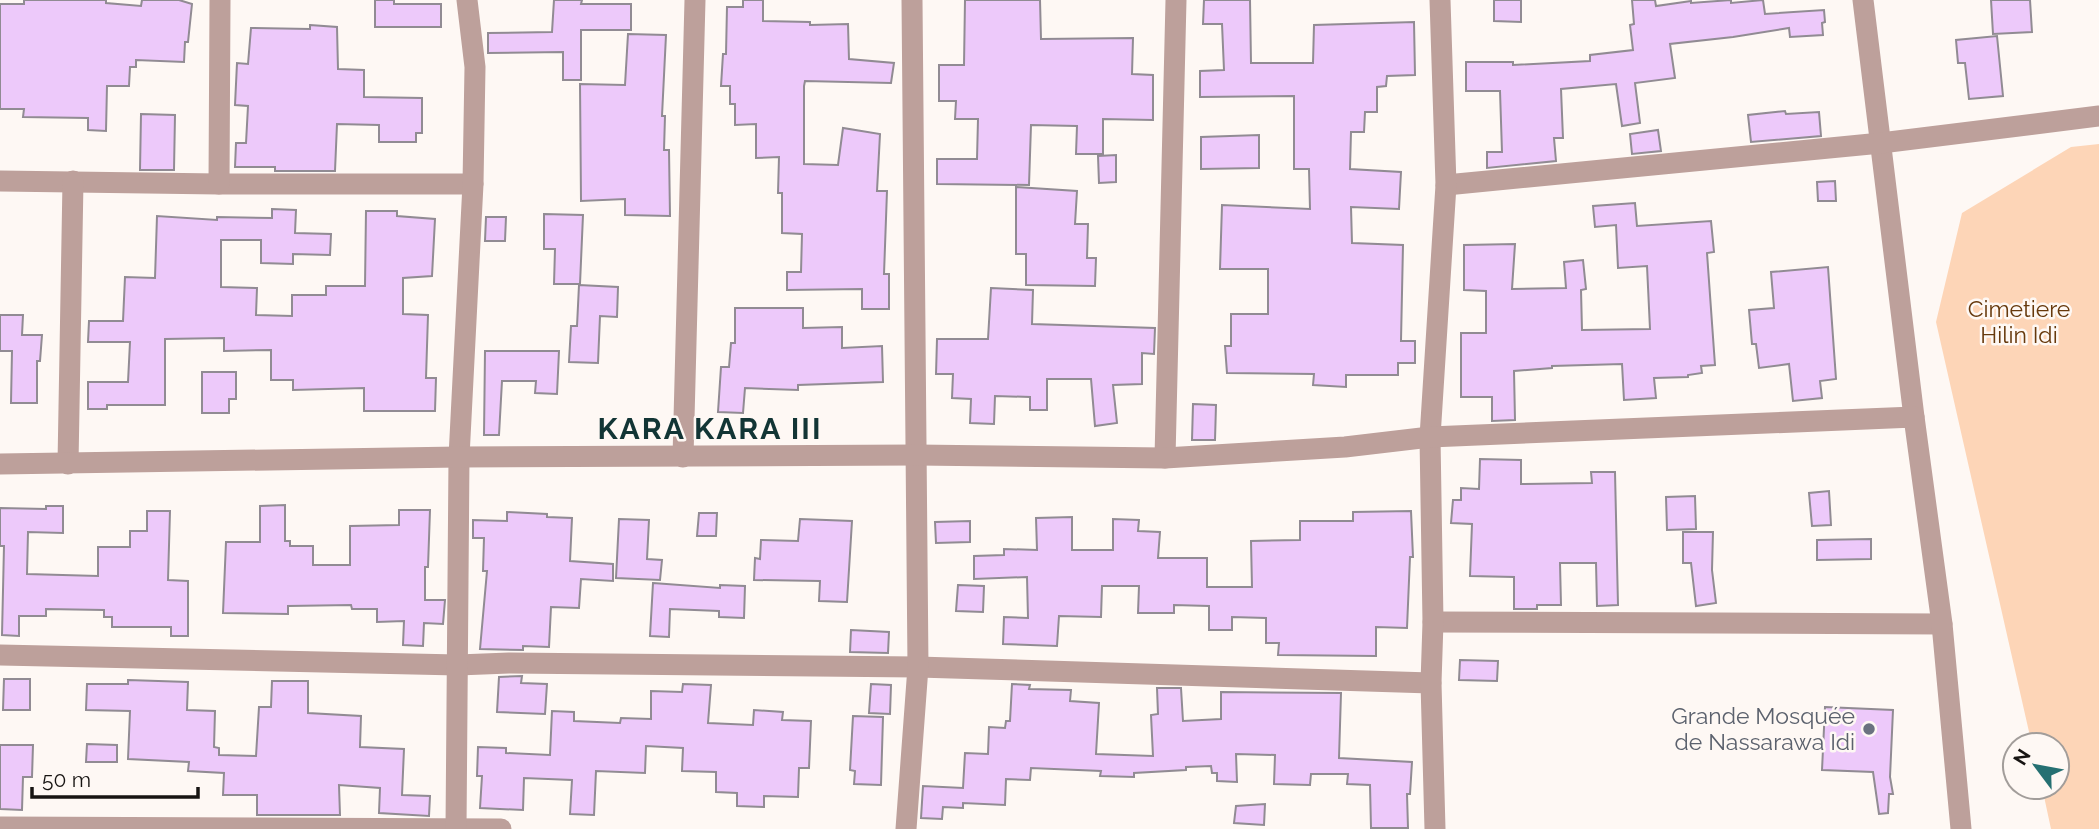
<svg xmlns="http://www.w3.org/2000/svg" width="2099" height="829" viewBox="0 0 2099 829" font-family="Raleway,sans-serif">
<rect width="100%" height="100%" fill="#fef8f4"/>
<path fill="#fdd5b7" d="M2099,144V829H2051L2042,787H2057V745H2032L1936,322L1962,213L2071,147Z"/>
<g fill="#edc9fa" stroke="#918b93" stroke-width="2">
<path d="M24,0H106V3L141,6L142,0H179L192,4L188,42H185L184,62L136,60V67H130L129,86H107L106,131L88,130V118L23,117L24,109H0V4H24Z"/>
<path d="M375,0H394V4H441V27H375Z"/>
<path d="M554,0H582L581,4H631V30H581V80H563V52L488,53V33L552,32Z"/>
<path d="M743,0H763V21L810,22V25L848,24L849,59L894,63L891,83L805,81L804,86V164L838,165L843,128L880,134L877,191H887L884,274H889V309H862V289L787,290V272H801L802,234L782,233V193H778L779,157L756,158V124L735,125V104H730V86H721L723,54H726L727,7H743Z"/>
<path d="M965,0H1040L1041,39L1133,38L1132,74L1153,75V120L1103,119V154H1076L1077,126L1031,125L1029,185L937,184V159H977L978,119H955L956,101H939V65H964Z"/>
<path d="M1204,0H1250L1251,63H1313L1314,25L1414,22L1415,75L1387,76L1386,86L1377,87V112H1365L1364,132H1351L1350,169L1401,172L1399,209L1351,207L1352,243L1403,245L1401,341H1415V363H1398V375H1346V387L1313,385L1314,374L1227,373L1225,346H1231V314H1268V269H1220L1222,205L1310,209L1309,169H1294V96L1200,97V71L1224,70L1222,24H1203Z"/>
<path d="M1494,0H1521V22L1494,21Z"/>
<path d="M1632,0H1655L1656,6L1691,1V3L1731,0V3L1763,0L1765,14L1824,10L1825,22L1822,23L1823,35L1790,37L1789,28L1733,37L1670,44L1675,78L1635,83L1640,123L1622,126L1616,84L1561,89L1563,138H1554L1556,161L1487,168V152H1502L1500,91H1466V62H1513V65L1590,61V55L1633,50L1630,25L1634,24Z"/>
<path d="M1991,0H2030L2032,32L1993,34Z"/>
<path d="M310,25L337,27L338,69L364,70V97L422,98V133H416V142H379V125L337,124L335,171H275V167H235L236,143H246L248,106L235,105L237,63L248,64L251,28L310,29Z"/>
<path d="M628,34L666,35L662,116H665L664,150H669L670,216L625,215V199L581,201L580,84L625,85Z"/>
<path d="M1997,36L2003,96L1969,99L1965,63H1958L1956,40Z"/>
<path d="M1785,111L1786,114L1819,112L1821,136L1751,142L1748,115Z"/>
<path d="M141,114L175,115L174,170H140Z"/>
<path d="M1658,130L1661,151L1632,154L1630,134Z"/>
<path d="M1259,135V168L1201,169V137Z"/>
<path d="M1116,155V182L1099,183L1098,156Z"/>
<path d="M1835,181L1836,201H1818L1817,182Z"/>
<path d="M1016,187L1077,191L1075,224H1088L1087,258H1096L1095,286L1026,285V254H1016Z"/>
<path d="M1635,203L1637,226L1711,221L1714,252L1707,253L1715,365L1701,366L1702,373L1688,375V377L1654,378L1656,398L1624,400L1622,364L1552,366V368L1514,371L1515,420L1492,421V397H1461V333H1486V291L1464,290V245L1515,244L1512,289L1566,288L1564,262L1583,260L1586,289L1581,290L1582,330L1650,329L1647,266L1618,268L1616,225L1595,227L1593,206Z"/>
<path d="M272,209L296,210L295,233L331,234L330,255L293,254V264L261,263V240H221V287L257,288L256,315L292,316V295H326V286H365L366,211H397V216L435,219L432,276L403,278V314L428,315L426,378H436L435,411H364V388L293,390V380H271V350L224,351V338L165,339V405H107V409H88V382H128L130,342H88L89,321H123L125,277L155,278L157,216L217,220V217L272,218Z"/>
<path d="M544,214L583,215L580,284H554L555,249H544Z"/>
<path d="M486,217H506L505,241H485Z"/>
<path d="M1828,267L1836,379L1820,381L1822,398L1793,401L1789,364L1759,368L1756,344H1752L1749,310L1774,308L1771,272Z"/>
<path d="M579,285L618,287L617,317L600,316L598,363L569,362L571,326H577Z"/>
<path d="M991,288L1033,290L1032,324L1155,328L1154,354L1142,353V384L1113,385L1117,423L1095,426L1091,379H1047V410H1030V397L995,396L994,424L970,423L971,399L952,398L953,374H936L937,339H988Z"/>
<path d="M735,308H803V328L842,327V348L882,346L883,382L798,385V390L745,388L743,413L718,412L721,367H729L731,343H735Z"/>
<path d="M0,315H23L22,335H42L40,361H37V403H11L12,351H0Z"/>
<path d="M485,351H559L557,394L535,393L536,381H502L499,435H484Z"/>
<path d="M202,372H236V399H229V413H202Z"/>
<path d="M1193,404L1216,405L1215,440H1192Z"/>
<path d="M1480,459L1521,460V484L1592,483L1591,472H1615L1618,605L1597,606L1596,563H1560L1561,605H1537V609H1514V577L1470,576L1472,524L1451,523L1453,500H1461V488L1479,489Z"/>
<path d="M1829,491L1831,525L1812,526L1809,493Z"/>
<path d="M1695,496L1696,529L1667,530L1666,497Z"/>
<path d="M285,505V541H290V546H313V565H350V526L399,525V510H430L428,567H425V600H445L443,624L424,623L423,646L403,645L404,621L377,622V609H352L351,605L288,606V614L223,613L226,542H260V506Z"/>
<path d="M46,506H63V533L28,532L27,574L98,576V547H130V531H147V511H170L168,580L188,581V636H171V627H112V617H104V610L46,609V616H19V636L2,635L4,546H0V508L46,509Z"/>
<path d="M1411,511L1413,557H1410L1407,628L1376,627V656L1278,655L1279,643H1266V618L1232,617V630H1209V606L1174,605V613H1138L1139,586H1102L1101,617L1059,616L1057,646L1003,644L1004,617L1028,618L1027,577L974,579V556L1004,555V549L1037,550L1036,518L1072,517V550H1113V519L1139,520L1138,531L1160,532L1158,558H1207V587H1252L1251,541L1300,540V521H1353V512Z"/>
<path d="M507,512L547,514V517L572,518L570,561L613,564V581L581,579L579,608L551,607L549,647L523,646V650L480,649L487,571H483L484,538H473V520L507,521Z"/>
<path d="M699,513H717L716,536H697Z"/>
<path d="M619,519L649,520L647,559L662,560L660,580L616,578Z"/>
<path d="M800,519L852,521L847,602L819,601L820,581L754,580L755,558L760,559L761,540L798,541Z"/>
<path d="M970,521V542L936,543L935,522Z"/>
<path d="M1683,532H1713L1712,570L1716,603L1696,606L1691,563H1683Z"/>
<path d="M1871,539V559L1817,560V540Z"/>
<path d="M653,583L720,588V585L745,586L744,618L719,617V611L670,609L669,637L650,636Z"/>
<path d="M958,585L984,586L983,612L956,611Z"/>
<path d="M851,630L889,632L888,653L850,652Z"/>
<path d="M1460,660L1498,661L1497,681L1459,680Z"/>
<path d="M522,676L521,683L547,684L545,714L497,712L499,677Z"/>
<path d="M4,679H30V710H3Z"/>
<path d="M128,680L188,682L187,710L215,711L214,747L219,748V755L256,756L259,707H271L272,681H308V713L361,716L360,747L404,749L402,795L430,796L429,816L379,813L380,788L339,785L340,815H257V795H223L224,773L188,771L189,762L128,759L130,711L86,710L87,684H128Z"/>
<path d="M683,684L711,685L708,723L753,725L754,710L783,712L782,720L811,721L809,768H799L798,797L764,796V807L737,806V793L716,792V772L682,771L683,748L646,746L645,773L596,771L594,815L570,814L572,780L524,778L523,810L480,808L482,776H477L478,747L506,748V753L550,755L552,711L574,712V721L620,723L621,718L651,719V691L682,692Z"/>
<path d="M871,684L891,685L890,714L869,713Z"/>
<path d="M1012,684L1030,685L1029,689L1071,690L1070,701L1099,703L1096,754L1153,756L1151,715L1158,714L1157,688H1181L1183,721L1221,719V692L1341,693L1339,758L1412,762L1410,794H1407L1408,828H1371L1370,785L1347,784L1348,774H1311L1310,785L1274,784L1275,755L1236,754L1237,782L1217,781V773H1212L1211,766L1186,767V770L1134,773V777L1100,776L1101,771L1031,768L1030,780L1006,779L1005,805L963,803V808L943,807L942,819L921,818L923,786L963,788L965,753L988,754L989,727L1005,728L1006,721H1010Z"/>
<path d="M1825,707L1893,710L1890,777L1893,794H1889L1888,813L1879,814L1873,772L1822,770Z"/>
<path d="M853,716L883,717L881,785L854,784L855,771L850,770Z"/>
<path d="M87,744L117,745V762H86Z"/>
<path d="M0,745H33L32,777H23L22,810L0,809Z"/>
<path d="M1265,804L1264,825L1234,823L1236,806Z"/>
</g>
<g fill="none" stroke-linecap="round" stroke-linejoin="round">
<g stroke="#bda09b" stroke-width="21">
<path d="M1863,0L1914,417"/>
<path d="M0,181L219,184H473"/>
<path d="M219,184L220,0"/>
<path d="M1446,185L1881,143L2099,116"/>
<path d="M683,457L695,0"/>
<path d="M1165,458L1176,0"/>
<path d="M68,464L73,181"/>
<path d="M1433,622L1942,624"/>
<path d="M0,655L458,665L509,663L918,667L1431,683"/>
<path d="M0,827L501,829"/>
<path d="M456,829L459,457L473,184L475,67L467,0"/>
<path d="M906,829L918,667L912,0"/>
<path d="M1435,829L1431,683L1433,622L1430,437L1446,185L1440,0"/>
</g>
<path stroke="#bda09b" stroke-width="21" d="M0,464L459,457L917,455L1165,458L1345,447L1430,437L1914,417L1942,624L1961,829"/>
</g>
<circle fill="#6b7280" stroke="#fef8f4" stroke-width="2.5" cx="1869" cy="729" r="7"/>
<g text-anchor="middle" stroke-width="5" stroke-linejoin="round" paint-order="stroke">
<g font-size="23" fill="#67390c" stroke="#fef8f4">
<text x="2019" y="317">Cimetiere<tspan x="2019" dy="26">Hilin Idi</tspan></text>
</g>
<g font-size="23" fill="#5b616d" stroke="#fef8f4" text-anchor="end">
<text x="1855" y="724">Grande Mosquée<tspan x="1855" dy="26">de Nassarawa Idi</tspan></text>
</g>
<g font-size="30" font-weight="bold" letter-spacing="2" fill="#123535" stroke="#fef8f4">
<text x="710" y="439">KARA KARA III</text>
</g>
</g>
<g transform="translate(2036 766) rotate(302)"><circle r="33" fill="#fef8f4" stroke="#a29d9a" stroke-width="2"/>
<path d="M0-5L12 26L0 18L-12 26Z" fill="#257072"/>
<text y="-10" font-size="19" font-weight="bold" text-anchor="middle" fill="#171412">N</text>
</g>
<path d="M32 787v10h166v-10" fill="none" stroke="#171412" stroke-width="3.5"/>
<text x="42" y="787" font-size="21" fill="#171412" stroke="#fef8f4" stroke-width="5" paint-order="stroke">50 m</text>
</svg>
